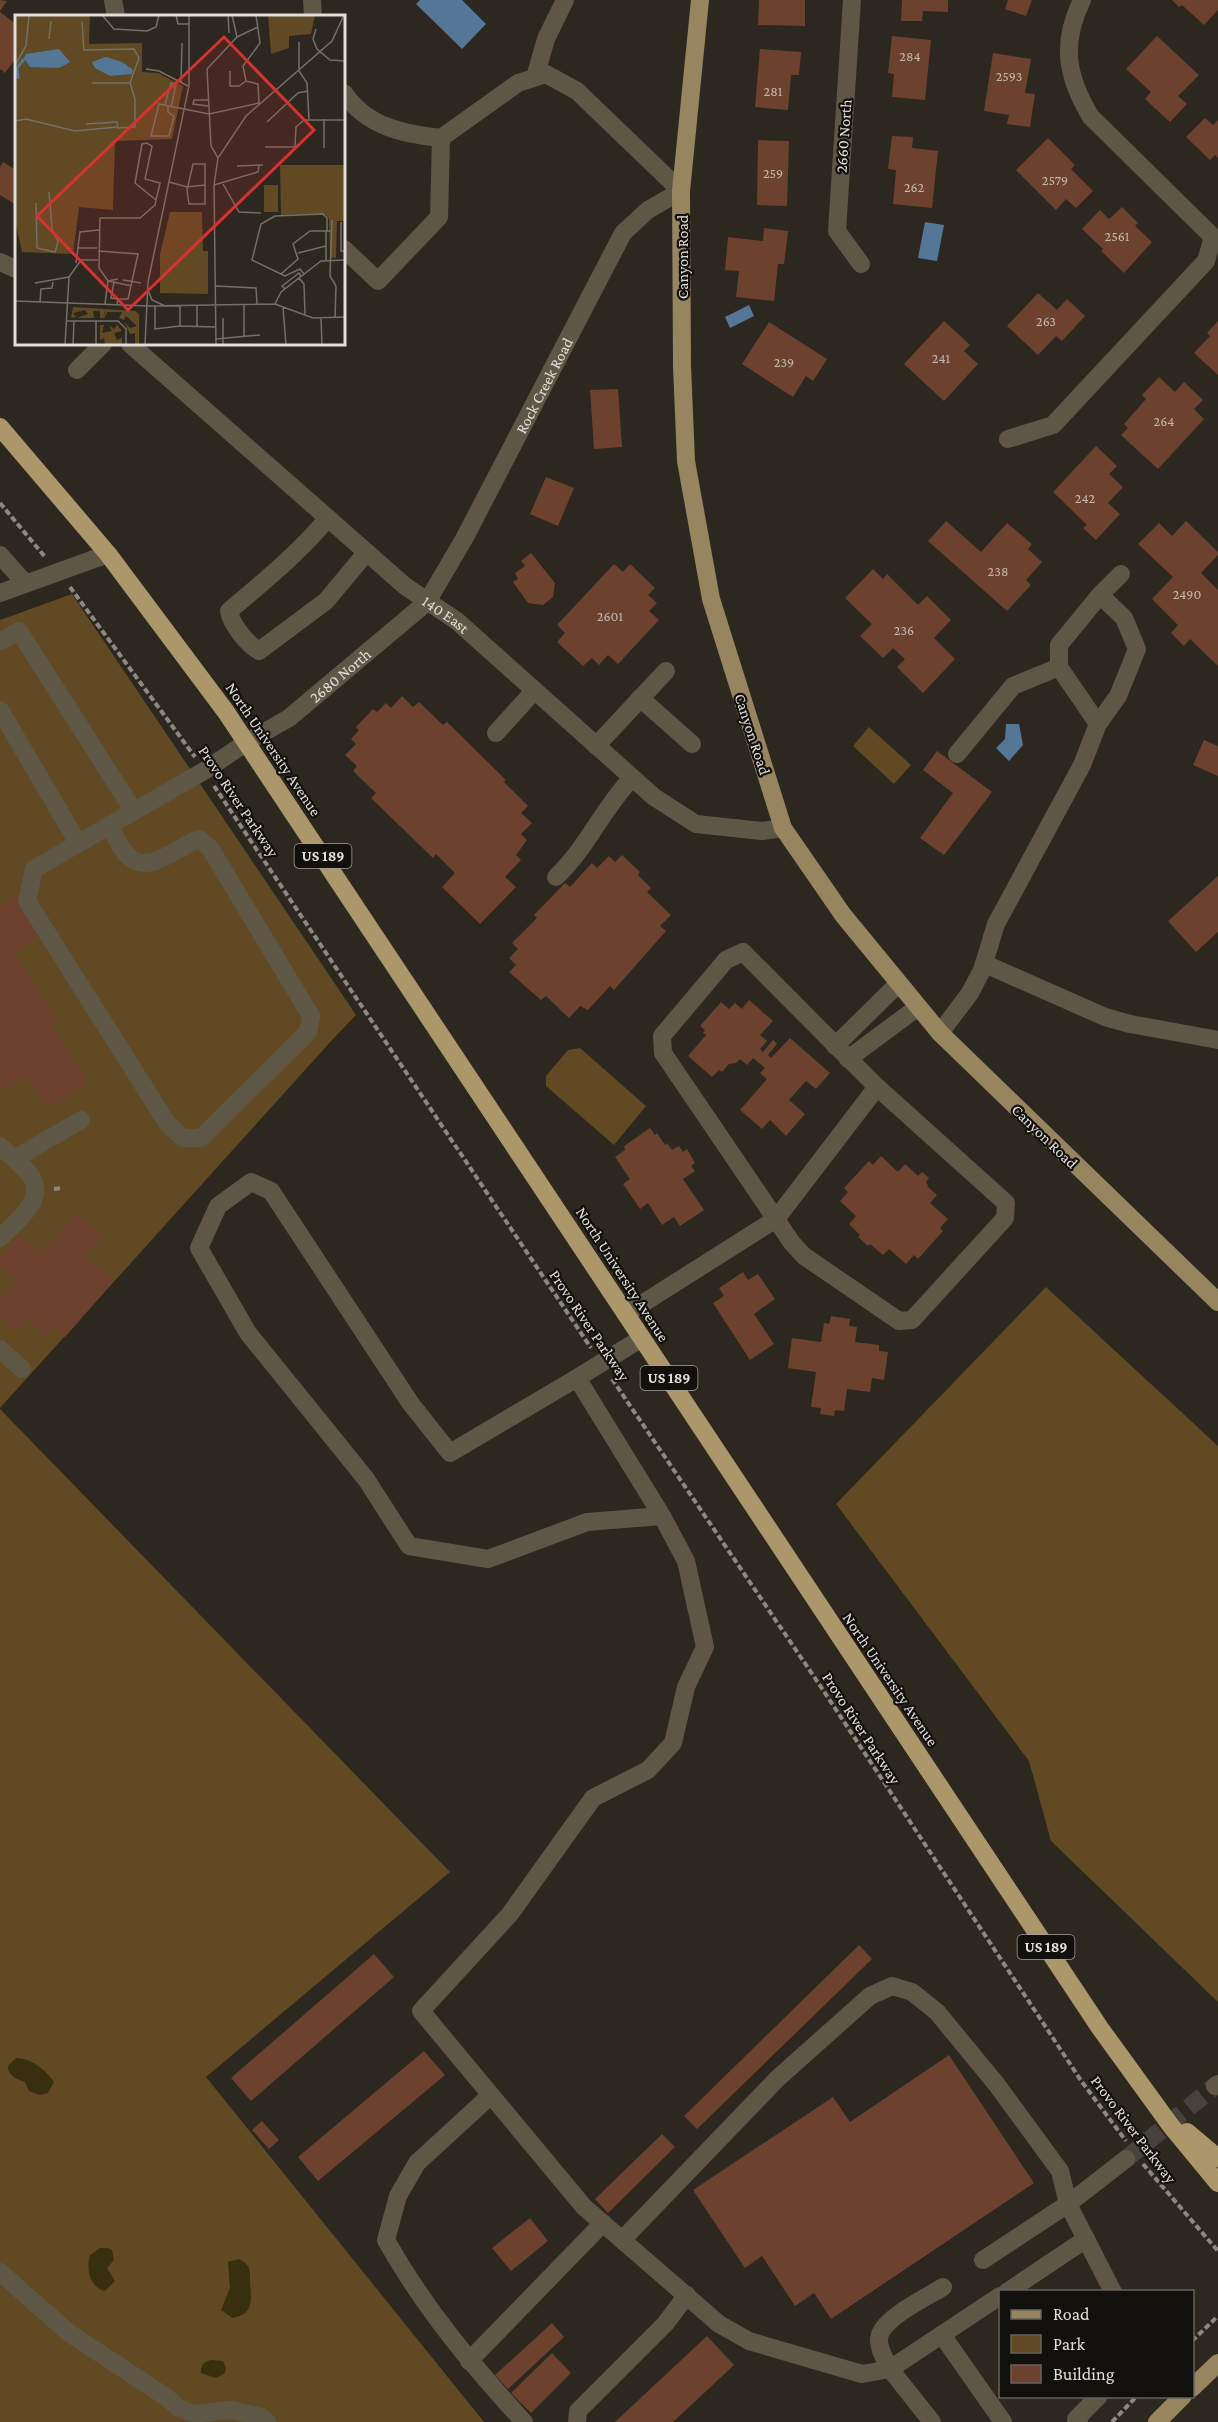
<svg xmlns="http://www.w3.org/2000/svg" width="1218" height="2422" viewBox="0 0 1218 2422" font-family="'Crimson Pro',serif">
<rect width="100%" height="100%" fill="#2c271f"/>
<g fill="#614a23">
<path d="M72,594L356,1015L333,1039L0,1408V620Z"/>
<path d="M869,727L911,765L894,784L853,746Z"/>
<path d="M580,1048L646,1106L614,1145L546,1086V1076L568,1050Z"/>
<path d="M1046,1287L1218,1446V2002L1051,1841L1029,1761L836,1504Z"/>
<path d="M0,1409L450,1872L206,2077L484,2422H0Z"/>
</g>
<g fill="#372f0e">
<path d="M16,2058C31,2058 46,2070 54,2082L48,2093L40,2095L29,2091L25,2082C18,2080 7,2075 8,2066Z"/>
<path d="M100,2248H108L112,2250L114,2260L107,2268L115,2281L105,2291C89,2287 86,2269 90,2255Z"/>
<path d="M239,2259C249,2264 250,2268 250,2279C250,2296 257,2314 232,2318L221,2310L230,2288L228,2262Z"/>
<path d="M212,2360L223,2361L226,2368L225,2373L216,2378L201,2373C200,2365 204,2361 212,2360Z"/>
</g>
<g fill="#547798">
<path d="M420,0H462L486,24L462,49L416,4Z"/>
<path d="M925,222L944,225L937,261L918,258Z"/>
<path d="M749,305L754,316L730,328L725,317Z"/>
<path d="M1006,724H1019L1023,745L1009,761L996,748L1005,739Z"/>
</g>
<g fill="#6c422f">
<path d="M0,0L7,1L0,11Z"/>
<path d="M759,0H805V26L758,25Z"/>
<path d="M902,0H948V12L923,11L922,21H901Z"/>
<path d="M1008,0H1032L1026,16L1005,9Z"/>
<path d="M1172,0H1218V10L1204,25L1182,5L1179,7Z"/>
<path d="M0,12L16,24V58L5,73L0,69Z"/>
<path d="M892,36L931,40L925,100L892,97L894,74L888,73Z"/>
<path d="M1157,36L1199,75L1178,96L1187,104L1170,122L1145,99L1151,92L1126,69Z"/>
<path d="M760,49L801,52L799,75H791L788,110L755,107Z"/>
<path d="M993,53L1031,59L1025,93L1035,94L1030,127L1007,124L1009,115L984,111Z"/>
<path d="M1205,118L1213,125L1218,120V158L1215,155L1210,160L1186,137Z"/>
<path d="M892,136L913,137L912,148L938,151L932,208L893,204L896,170L888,169Z"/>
<path d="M1048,138L1075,165L1071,169L1093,191L1076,208L1066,199L1056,210L1016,170Z"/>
<path d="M758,140L789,141L787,206L757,205Z"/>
<path d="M3,162L16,170V205L0,195V167Z"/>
<path d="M1122,207L1138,223L1135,226L1152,242L1124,273L1101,251L1103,249L1082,229L1100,210L1109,219Z"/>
<path d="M764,228L788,231L784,264H778L774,301L736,297L739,271L725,270L728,237L763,241Z"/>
<path d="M1038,293L1057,310L1067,299L1085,316L1062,341L1056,336L1038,355L1007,326Z"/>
<path d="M944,321L970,345L964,351L978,364L944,401L904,364Z"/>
<path d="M1218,321V375L1194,353L1210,336L1207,333Z"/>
<path d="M769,322L827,359L813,381L806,376L793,397L742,364Z"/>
<path d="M1159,377L1175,392L1184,382L1203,400L1194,409L1204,419L1158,469L1121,435L1128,428L1124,424L1146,399L1142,395Z"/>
<path d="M618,389L622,447L594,449L590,390Z"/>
<path d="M1096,446L1117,466L1109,474L1123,487L1108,503L1120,514L1096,540L1083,528L1087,525L1053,492Z"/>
<path d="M546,477L574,488L558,526L530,514Z"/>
<path d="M946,521L981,552L1007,523L1032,544L1028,549L1042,562L1026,580L1031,585L1007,611L928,541Z"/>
<path d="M1186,521L1218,552V555L1201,573L1218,590V666L1190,639L1184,646L1171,633L1178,625L1152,599L1173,577L1138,544L1159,523L1172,536Z"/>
<path d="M531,553L555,583L553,597L543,605L528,603L513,582L518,579L515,573L525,566L521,561Z"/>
<path d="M614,564L623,572L630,564L655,588L648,595L657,603L649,611L659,620L618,664L608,655L599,665L592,658L583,666L557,642L565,633L557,625Z"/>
<path d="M873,569L883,579L887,574L918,605L927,596L951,620L934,638L955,659L923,693L897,667L905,659L893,648L883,658L860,636L872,624L845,598Z"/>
<path d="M402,696L413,707L419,702L443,725L447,722L506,780L504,782L528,806L521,813L532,823L521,834L527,840L516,855L521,860L505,877L516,887L480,924L442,887L455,873L436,854L433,858L371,798L376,793L353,771L357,766L345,755L356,744L351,739L359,730L356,727L373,709L377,712L386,703L391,708Z"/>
<path d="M1204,740L1218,746V776L1193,765Z"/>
<path d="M937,751L992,792L944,855L920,838L953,793L923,770Z"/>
<path d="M622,855L640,872L638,875L651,888L647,892L671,915L660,926L666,931L614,990L610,986L588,1010L580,1006L569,1018L546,996L541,1000L509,972L516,965L509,958L518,949L512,943L537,918L534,915L565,883L570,887L592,863L597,868L609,856L615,862Z"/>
<path d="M1218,876V932L1196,952L1168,921Z"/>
<path d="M18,894L43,934L14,952L57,1021L52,1024L88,1083L46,1109L26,1076L0,1092V905Z"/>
<path d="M749,1000L773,1021L760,1035L767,1041L760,1049L763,1052L773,1040L777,1044L768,1055L771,1058L790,1038L830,1073L816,1089L806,1081L789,1100L805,1114L786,1136L770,1120L762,1129L740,1110L767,1079L760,1073L765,1068L753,1058L747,1065L740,1059L736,1063L729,1064L722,1072L719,1070L712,1077L688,1056L706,1035L703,1033L705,1030L700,1026L721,1002L729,1009L735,1003L742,1009Z"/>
<path d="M650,1128L655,1135L657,1133L665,1145L667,1143L672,1150L679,1146L683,1152L687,1149L695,1163L691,1166L695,1171L683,1179L704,1210L680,1226L674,1217L662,1225L648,1203L640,1209L623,1184L630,1179L615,1157L625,1150L624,1146Z"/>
<path d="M881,1156L898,1172L905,1164L918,1176L922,1172L929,1178L926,1182L928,1185L927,1186L937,1195L930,1203L948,1219L940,1228L943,1231L918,1259L914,1255L906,1264L889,1249L883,1255L870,1244L868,1246L858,1237L860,1235L849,1224L856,1216L840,1201L848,1192L844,1188L869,1161L873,1165Z"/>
<path d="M77,1213L103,1236L86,1256L114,1281L65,1337L54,1327L46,1336L27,1319L16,1331L0,1317V1297L16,1279L0,1265V1256L20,1234L41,1253Z"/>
<path d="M743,1272L748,1280L758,1274L775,1299L754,1314L774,1344L750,1360L713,1303L724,1296L719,1288Z"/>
<path d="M831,1316L850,1319L849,1326L857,1327L855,1342L879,1345V1351L888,1352L884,1380L872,1378L870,1392L847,1389L844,1411L835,1410L834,1416L820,1414L821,1408L811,1407L816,1372L788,1368L792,1338L821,1342L824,1323L829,1324Z"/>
<path d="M859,1945L872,1959L697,2129L684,2116Z"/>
<path d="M374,1954L394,1977L251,2101L231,2078Z"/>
<path d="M424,2051L445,2075L318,2181L298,2157Z"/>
<path d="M949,2055L1034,2183L831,2319L814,2293L795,2306L762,2256L745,2268L693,2190L833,2097L850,2122Z"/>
<path d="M262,2121L279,2140L269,2149L252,2130Z"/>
<path d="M662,2134L675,2147L608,2213L595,2199Z"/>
<path d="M530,2218L548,2241L511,2271L492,2248Z"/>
<path d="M552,2323L564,2337L508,2389L495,2375Z"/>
<path d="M707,2336L734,2365L673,2422H615Z"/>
<path d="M552,2353L571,2373L531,2413L511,2393Z"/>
</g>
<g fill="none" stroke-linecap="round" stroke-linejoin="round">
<path stroke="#47423b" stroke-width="18" stroke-dasharray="18 9" stroke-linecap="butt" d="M1126,2159L1215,2086"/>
<g stroke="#8d8982" stroke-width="4" stroke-dasharray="6 3" stroke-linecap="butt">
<path d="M0,503L46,558"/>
<path d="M70,587L195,757"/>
<path d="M214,786L591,1348"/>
<path d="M54,1189L63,1188"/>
<path d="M612,1379L821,1687L1082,2082L1126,2141"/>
<path d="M1143,2164L1218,2251"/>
<path d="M1192,2341L1218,2316"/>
<path d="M1112,2422L1137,2396"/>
</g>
<g stroke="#5f5745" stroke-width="18">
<path d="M113,0L116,16"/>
<path d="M312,0L313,16"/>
<path d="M852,0L837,231L861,264"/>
<path d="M535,77L546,39L565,0"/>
<path d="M344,93C367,127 404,134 441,138"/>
<path d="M344,249L378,281L439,217L441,138"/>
<path d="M0,262L16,269"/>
<path id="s1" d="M130,344L405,586L457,621L654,797L696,824L762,831L783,828"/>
<path d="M77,370L103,344"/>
<path d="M1008,439L1053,425L1206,261L1213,237L1091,117C1066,76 1061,43 1082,0"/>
<path d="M328,518C299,553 263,582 229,611C231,624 247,644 259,651L326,601L366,553"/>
<path d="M0,555L25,583"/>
<path d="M0,593L108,554"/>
<path d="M0,641L19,631L133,810"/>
<path d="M1059,667L1098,724"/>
<path d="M640,698L692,744"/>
<path d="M0,710L78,843"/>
<path d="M496,733L534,691"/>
<path d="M596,746L666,671"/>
<path d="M957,754L1013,686L1059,667V645L1100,595L1121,574"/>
<path id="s2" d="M109,825C114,834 119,846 126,854C148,878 176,847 199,839L210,848L311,1016L308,1032L201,1138H183L167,1123L27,901L34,869L204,771L247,742L289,718L427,602L464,539L623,233L648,210L681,191L577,91L546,74L518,83L441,138"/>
<path d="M556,877C587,848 603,808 632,778"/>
<path d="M743,952L877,1087L1006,1203L1005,1218L912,1320L899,1321L804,1256L792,1243L663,1053L662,1036L726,960Z"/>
<path d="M985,964L1105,1017L1130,1024L1218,1040"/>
<path d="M940,1033L970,993L982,970L996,924L1082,765L1098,724L1118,696L1137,649L1124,618L1100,595"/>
<path d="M835,1046L899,983"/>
<path d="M848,1059L918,1007"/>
<path d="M0,1146C9,1155 29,1170 33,1180C44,1202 13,1224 0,1238"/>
<path d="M14,1159L81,1120"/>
<path d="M626,1314L776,1219L877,1087"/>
<path d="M0,1349L22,1369"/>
<path d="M577,1378L642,1338"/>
<path d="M662,1516L587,1522L488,1559L409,1546L366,1479L248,1333L199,1248L218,1206L251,1182L271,1191L411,1404L450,1453L577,1378L662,1516L686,1561L705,1647L686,1687L673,1743L648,1770L593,1798L510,1914L421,2011L584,2207L719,2324L749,2341L862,2374L890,2369C885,2359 876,2346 880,2334C887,2316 927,2297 943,2287"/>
<path d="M1215,2086L1218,2084"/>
<path d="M491,2095L417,2163L398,2196L386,2240C424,2308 472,2365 524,2422"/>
<path d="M623,2239L778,2078L870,1996L892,1986L912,1992L937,2012L997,2085L1060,2171L1068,2204L1113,2292"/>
<path d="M983,2260L1068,2204L1126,2159"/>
<path d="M0,2272L69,2333L166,2397L179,2408L194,2414L231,2410L261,2417L267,2422"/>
<path d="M1007,2292L1086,2239"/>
<path d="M942,2335L1003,2422"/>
<path d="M469,2361L603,2223"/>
<path d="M577,2422L578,2411L665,2324L687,2295"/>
<path d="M932,2422L890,2369L1000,2296"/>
<path d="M1079,2422L1076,2419L1099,2396"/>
</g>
<g stroke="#978560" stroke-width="18">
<path d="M700,0L681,191L682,366L686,461L711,599L783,828L843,915L940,1033L1218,1302"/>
<path d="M1192,2388L1218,2363"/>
<path d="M1157,2422L1183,2396"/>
</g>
<g stroke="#ac976b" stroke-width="18">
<path d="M0,427L108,554L226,712L1100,2028L1171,2126L1218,2183"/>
<path d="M1187,2132L1218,2158"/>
</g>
</g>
<g text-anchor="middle" stroke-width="4.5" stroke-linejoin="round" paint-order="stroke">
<g font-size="14" fill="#c4b7ae">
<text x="910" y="61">284</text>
<text x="1009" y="81">2593</text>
<text x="773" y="96">281</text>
<text x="773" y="178">259</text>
<text x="1055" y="185">2579</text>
<text x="914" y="192">262</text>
<text x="1117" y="241">2561</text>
<text x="1046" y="326">263</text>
<text x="941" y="363">241</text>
<text x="784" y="367">239</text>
<text x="1164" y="426">264</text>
<text x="1085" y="503">242</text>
<text x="998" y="576">238</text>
<text x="1187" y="599">2490</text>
<text x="610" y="621">2601</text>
<text x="904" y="635">236</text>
</g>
<g fill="#12100d" stroke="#a3a09c" stroke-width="1.5">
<rect x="294.5" y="844" width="57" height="24" rx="4.5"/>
<rect x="640.5" y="1366" width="57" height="24" rx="4.5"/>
<rect x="1017.5" y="1935" width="57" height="24" rx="4.5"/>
</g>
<g font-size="15" font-weight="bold" fill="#e1ded9">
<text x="323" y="861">US 189</text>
<text x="669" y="1383">US 189</text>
<text x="1046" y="1952">US 189</text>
</g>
<g font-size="16" fill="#e1ded9" stroke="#12100d">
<text transform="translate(843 136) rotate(-86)" y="6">2660 North</text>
<text transform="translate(682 257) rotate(-90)" y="6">Canyon Road</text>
<text dy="6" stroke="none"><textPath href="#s2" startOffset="1550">Rock Creek Road</textPath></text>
<text dy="6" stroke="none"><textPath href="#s1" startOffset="416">140 East</textPath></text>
<text dy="6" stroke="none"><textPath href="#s2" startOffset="1190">2680 North</textPath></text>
<text transform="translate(753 734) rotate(72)" y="6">Canyon Road</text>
<text transform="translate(274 749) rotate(56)" y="6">North University Avenue</text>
<text transform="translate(239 801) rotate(56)" y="6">Provo River Parkway</text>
<text transform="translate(1045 1136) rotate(44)" y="6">Canyon Road</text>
<text transform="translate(623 1274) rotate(57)" y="6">North University Avenue</text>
<text transform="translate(590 1325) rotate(56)" y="6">Provo River Parkway</text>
<text transform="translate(891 1679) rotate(56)" y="6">North University Avenue</text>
<text transform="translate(862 1728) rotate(57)" y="6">Provo River Parkway</text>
<text transform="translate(1134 2129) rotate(53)" y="6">Provo River Parkway</text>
</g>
</g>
<g transform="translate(15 15)">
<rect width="330" height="330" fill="#2c271f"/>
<path d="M0,0H75L74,29L127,28V57L143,58L168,71L157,124L100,126L98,195L64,192L58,239L7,237L0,205ZM253,0H300L296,19L274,21V33L256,39ZM265,150H330V206H322L321,243L315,242L314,204L310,199L266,200ZM249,170H263V197H249ZM155,197H187L188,236H193V279L145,278V239ZM58,292L120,296L124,299V330H120V318L115,319L109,307L115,313L122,311L111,301L109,305L104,303L107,297H92L91,302L89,294L90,303H85V296H78L79,303H62L73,299L70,295L58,298L61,302L56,303ZM85,310H89L87,318L97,316L94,310L99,314L102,310L107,316L99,318L102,325L107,323V330H90L89,323L85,325Z" fill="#614a23"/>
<path d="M44,34L55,47L44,53L15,52L9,43L11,39ZM91,42L107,47L118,55L117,59L95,61L80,53L77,47Z" fill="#547798"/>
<path fill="none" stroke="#547798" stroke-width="3" d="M3,64L2,53L9,44"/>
<path fill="none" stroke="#747069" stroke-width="1.5" d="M87,0L99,14L132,16L141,12L144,0M161,0L163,9H174M213,0L214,18M67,7L69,35L119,34L124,43L115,68L120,84V112L103,113L102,107L71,109M301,14L298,24L302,34L315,45L330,46M222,22L243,12M34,24L36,6M284,27V56L292,68L294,104M0,50L11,31L14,0M131,54L144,56L173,71M215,56V71H224L231,66M231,66L228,51L245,28L241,0M166,67L167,28M77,68H115M193,85H179L178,89L193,91M150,90L156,68L161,70L156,92M153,91V97L159,101L154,121H136L144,89L194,99L244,88L243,69L231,66M309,104V133M0,106L11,104L60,116L102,112M252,107L283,78L293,76M250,132H280L281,112L289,105H330M203,143L196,131L192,54L222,22L217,0M178,149H190V189H174L172,175ZM222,151L248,150M154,167L172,172L190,170M208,169L224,197L246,198M199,170L243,157L244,150M21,188L22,233L40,237L43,227L37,214L34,177M317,205L315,261L321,271M326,207V236H330M311,216V245M62,233H82M83,236L123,239L113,284H103L102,289M283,238L311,231M61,248L65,217L84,215M266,259L237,245L246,209L260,201L308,199L312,203V216M289,259L285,254L270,261L266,259L283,244L278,229L295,216H317M284,263L289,269L290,299M103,264L93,266L84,253L85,203H125L140,190L141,185L145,168L130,164L137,131L132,128L127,129L120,168L141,185M108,265L126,268M99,267L96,283L103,284M20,268L54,262M201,271L241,273L242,289M270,274L267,271L284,258L286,261M133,275L137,285L150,291M0,286L134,291L260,289L298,303L330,302M25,287L26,274L37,273L38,267M90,289L93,266L117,271M260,289L266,277L306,246L330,245M229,290V322M140,291V314L165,311M165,291V311L200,312M268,292L271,330M306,303L307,330M320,303L321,271M52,306H103L111,314V330M182,311V290M201,324L245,320M50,330L54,262L66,245H83M58,330L59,306M81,330V306M130,330L133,267L174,71V0M157,330H201M201,330L199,170L203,143L231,101L317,26L329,0M208,330V303"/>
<path fill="#d73131" fill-opacity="0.15" stroke="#d73131" stroke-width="3" d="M209,22L299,115L113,295L22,201Z"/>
<rect width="330" height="330" fill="none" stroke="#e1ded9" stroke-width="3"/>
</g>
<rect x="999" y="2290" width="195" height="108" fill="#12100d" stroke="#65625f" stroke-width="1.5"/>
<rect x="1011" y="2310" width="30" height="9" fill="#978560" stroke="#65625f" stroke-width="1.5"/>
<text x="1053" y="2320" font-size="18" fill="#e1ded9">Road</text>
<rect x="1011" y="2335" width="30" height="18" fill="#614a23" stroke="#65625f" stroke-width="1.5"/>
<text x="1053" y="2350" font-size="18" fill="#e1ded9">Park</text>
<rect x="1011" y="2365" width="30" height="18" fill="#6c422f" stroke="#65625f" stroke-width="1.5"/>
<text x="1053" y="2380" font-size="18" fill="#e1ded9">Building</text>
</svg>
